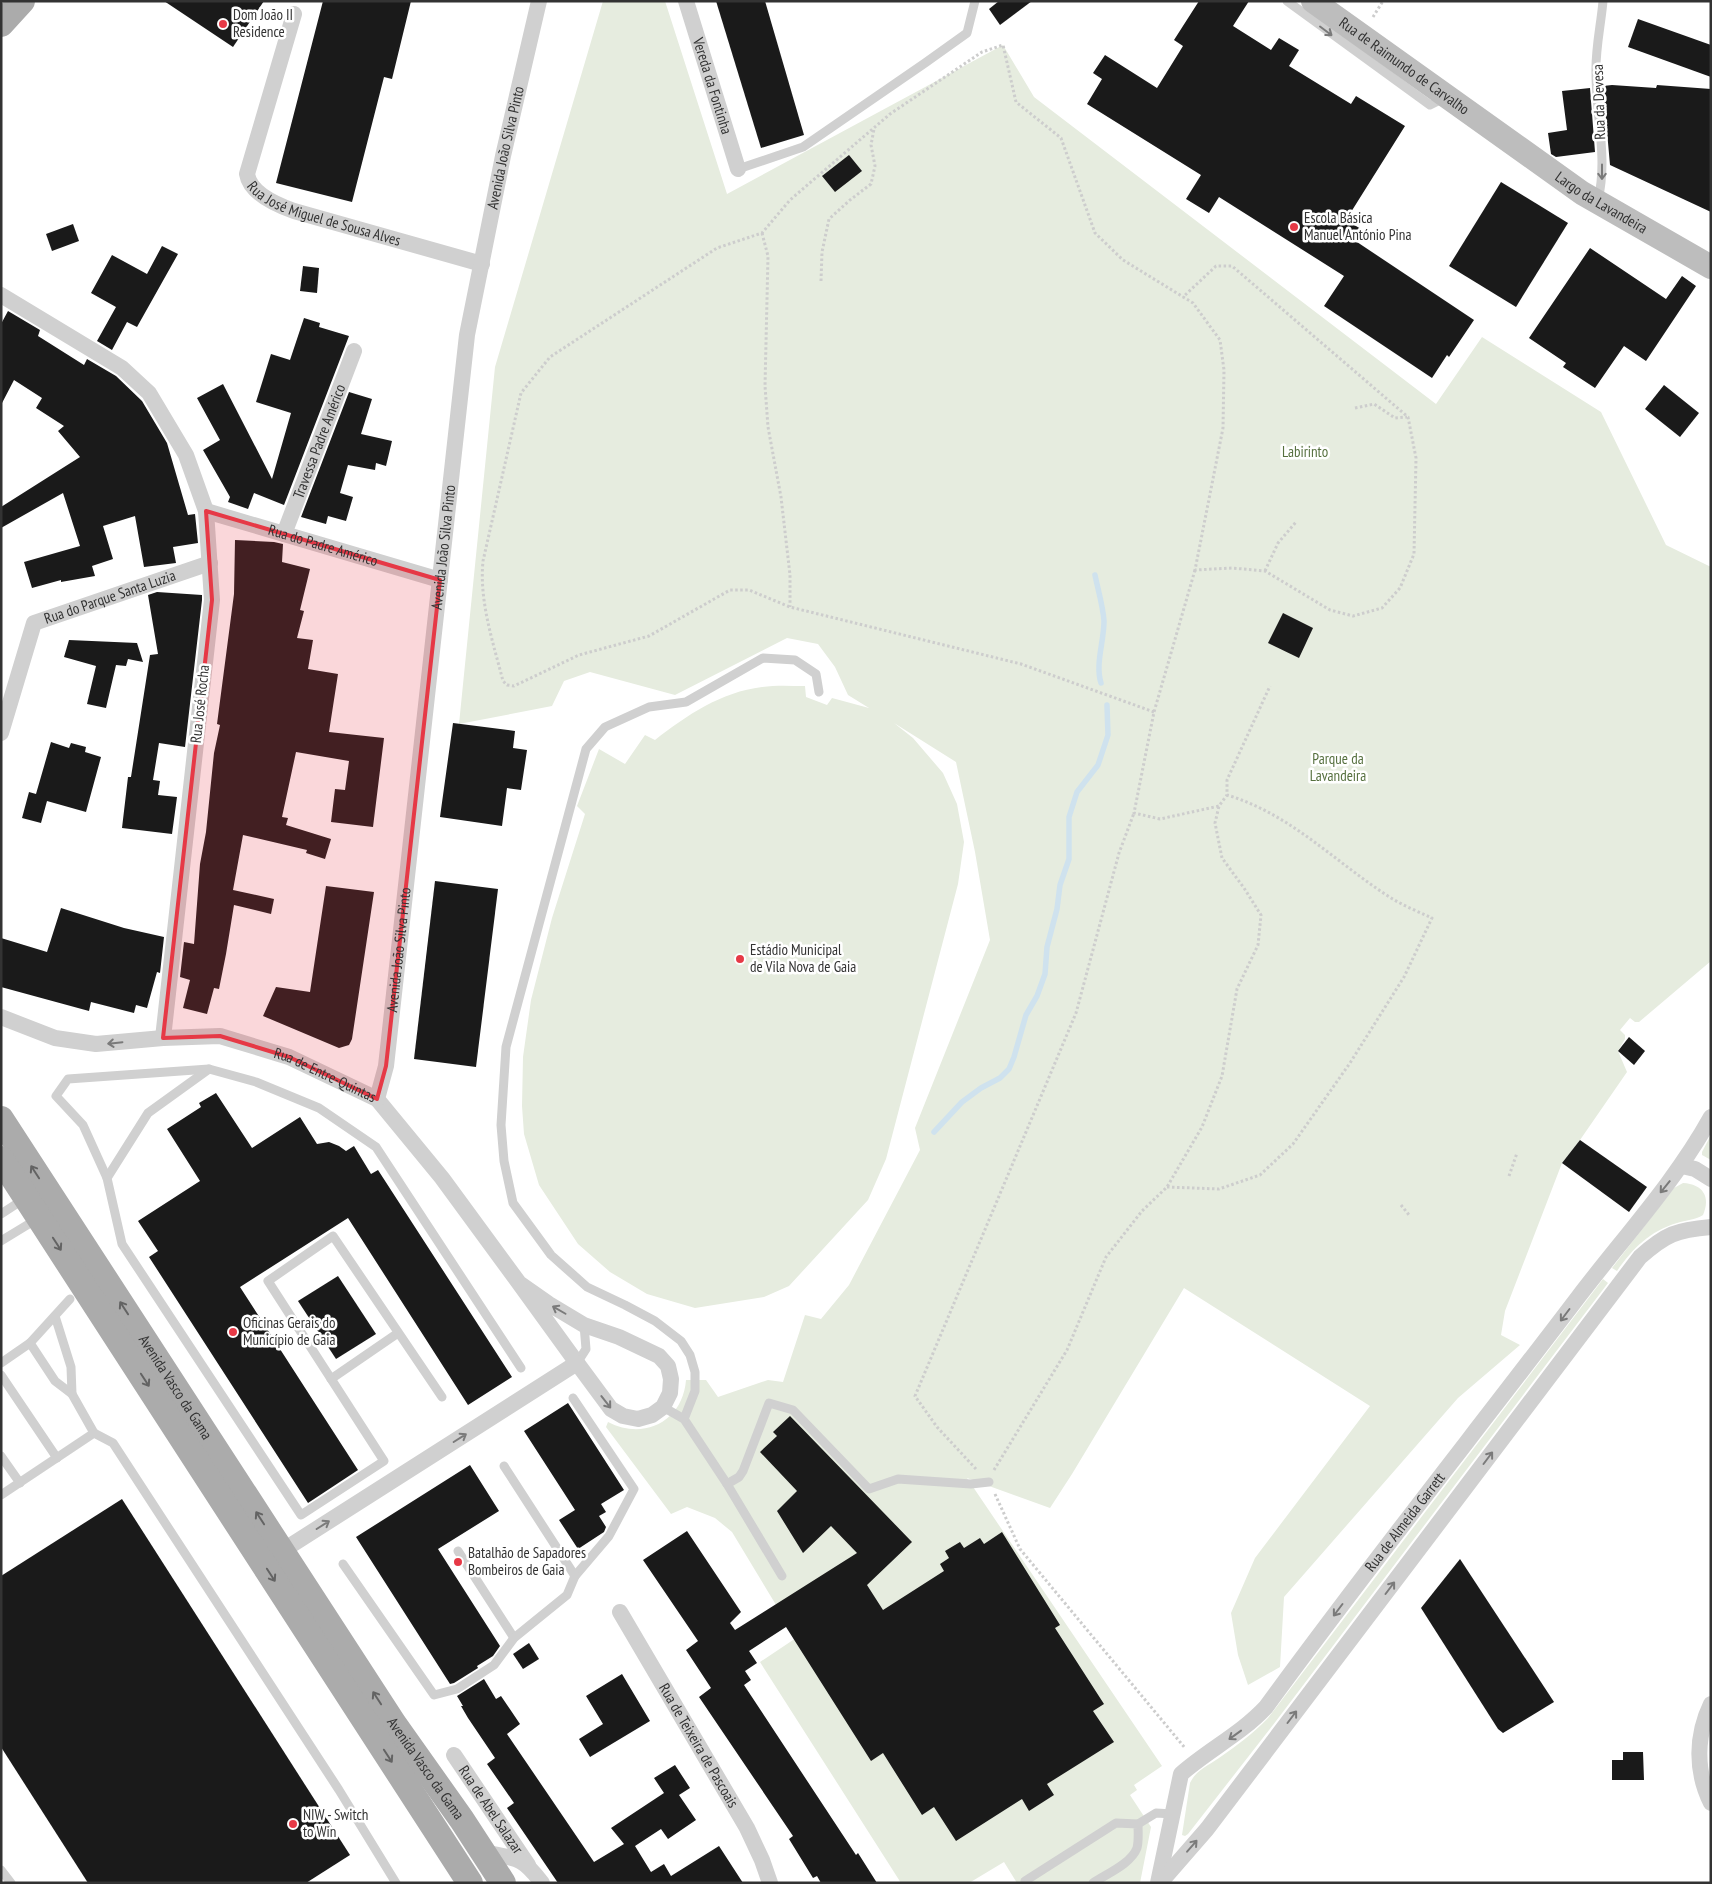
<svg xmlns="http://www.w3.org/2000/svg" width="1712" height="1884" viewBox="0 0 1712 1884" font-family="'PT Sans Narrow',sans-serif">
<rect width="100%" height="100%" fill="#fff"/>
<g fill="#e6ecdf">
<path d="M603,1H665L727,194L1003,45L1034,97L1436,404L1482,337L1601,412L1666,545L1711,567V961L1639,1022H1635L1630,1018L1620,1030L1625,1035V1039L1618,1051L1627,1072L1580,1140L1562,1163L1505,1311L1501,1335L1520,1345L1458,1398L1284,1597L1280,1667L1248,1685L1238,1655L1231,1613L1255,1558L1370,1406L1184,1288L1072,1474L1050,1508L967,1478L1162,1766L1134,1785L1137,1790L1130,1795L1151,1827L1140,1883H1017L1004,1862L969,1883H901L760,1662L796,1638L732,1532L715,1518L687,1507L671,1514L606,1427L608,1422C644,1441 683,1421 686,1380H706L718,1397L768,1380L783,1382L805,1315L821,1319L849,1285L920,1150L915,1128L990,940L975,852L956,762L894,723L913,738L943,773L957,804L964,842L958,884L886,1159L868,1200L789,1286L764,1297L695,1308L647,1294L610,1272L578,1244L539,1185L524,1134L522,1106L523,1057L531,1000L552,918L585,814L577,806L599,749L625,764L645,735L655,740C687,715 721,692 762,687C776,685 791,686 805,686L806,697L827,705L832,698L869,708L848,695L835,667L818,644L787,638L675,695L590,672L564,681L552,706L459,724L495,367Z"/>
<path d="M1711,1135V1160L1702,1155V1152Z"/>
<path d="M1683,1183C1703,1184 1711,1197 1703,1215C1695,1220 1686,1220 1677,1223C1650,1231 1633,1248 1617,1271L1612,1268L1674,1188Z"/>
<path d="M1603,1279L1608,1283L1273,1725L1188,1834L1185,1836L1182,1835L1190,1783C1196,1770 1208,1766 1219,1758C1236,1746 1253,1734 1268,1718Z"/>
</g>
<g fill="none" stroke-linecap="round" stroke-linejoin="round">
<g stroke="#cfe2ee" stroke-width="5.5">
<path d="M1095,575C1098,590 1103,606 1104,621C1104,642 1095,664 1101,683"/>
<path d="M934,1132L962,1102L981,1088L1000,1078L1009,1069L1014,1057L1026,1015L1037,996L1045,974L1047,947L1057,909L1060,885L1069,859V817L1077,792L1098,765L1108,735L1107,705"/>
</g>
</g>
<g fill="#1a1a1a">
<path d="M164,1H264L233,47Z"/>
<path d="M323,1H411L392,79L384,77L352,202L276,183Z"/>
<path d="M716,1H765L804,135L761,148Z"/>
<path d="M999,1H1032L1000,25L989,9Z"/>
<path d="M1199,1H1249L1233,26L1271,50L1279,38L1299,50L1289,66L1351,104L1356,96L1405,126L1346,220L1361,229L1354,240L1474,320L1449,357L1447,355L1432,378L1324,306L1344,276L1219,197L1209,213L1186,199L1201,175L1087,104L1102,79L1093,73L1105,55L1157,88L1183,46L1174,40Z"/>
<path d="M1638,19L1711,45V77L1628,47Z"/>
<path d="M1612,85L1656,88L1657,85L1711,89V212L1610,165L1603,86Z"/>
<path d="M1590,88L1595,152L1556,157L1551,154L1548,133L1567,130L1562,91Z"/>
<path d="M849,155L862,171L835,192L822,176Z"/>
<path d="M1501,182L1568,223L1516,307L1449,266Z"/>
<path d="M73,224L79,241L52,251L46,234Z"/>
<path d="M162,246L178,254L137,327L127,322L112,350L97,341L116,307L91,293L112,255L147,274Z"/>
<path d="M1590,248L1666,299L1682,276L1696,286L1646,361L1624,346L1595,388L1563,367L1566,363L1529,338Z"/>
<path d="M303,266L319,268L317,293L300,291Z"/>
<path d="M8,311L40,330L38,336L84,365L87,359L116,376L142,401L167,443L188,515L195,514L198,543L173,547L176,563L144,567L135,516L103,526L113,559L92,566L95,576L61,582V580L32,588L24,562L80,546L63,493L1,528V507L80,457L58,431L64,426L36,408L42,398L14,380L1,405V324Z"/>
<path d="M304,318L320,323L319,327L349,336L284,505L254,493L248,509L228,502L230,497L203,450L220,440L197,398L223,384L272,479L291,413L256,402L271,354L290,360Z"/>
<path d="M1664,385L1699,413L1680,437L1645,409Z"/>
<path d="M349,392L372,399L361,434L392,441L386,466L376,463L375,470L348,465L340,493L353,497L346,521L328,516L326,524L301,517Z"/>
<path d="M235,540L274,542L283,544L282,562L310,569L300,610L304,611L297,638L313,640L308,669L338,674L329,732L384,738L373,827L331,822L335,789L345,790L349,761L296,752L282,817L288,818L286,825L331,839L325,859L306,853L307,850L243,835L233,890L274,899L271,914L234,905L226,954L219,989L214,988L207,1014L183,1008L190,980L180,977L184,942L194,944L200,864L206,832L214,753L220,725L217,724L234,594Z"/>
<path d="M157,592L202,595V600L185,747L159,743L153,780L160,781L158,795L177,797L172,834L122,828L128,777H131L150,655L158,654L148,595Z"/>
<path d="M1283,613L1313,628L1299,658L1268,643Z"/>
<path d="M69,640L137,643L143,662L128,659L126,666L116,665L106,708L87,704L96,666L64,657Z"/>
<path d="M453,723L515,731L513,748L527,750L521,790L507,788L502,826L440,817Z"/>
<path d="M51,742L69,748L71,743L86,747L85,752L101,757L86,812L47,801L41,823L22,818L29,792L36,794Z"/>
<path d="M435,881L498,889L476,1067L414,1059Z"/>
<path d="M326,886L374,892L352,1039L349,1045L339,1048L263,1016L276,987L310,992Z"/>
<path d="M61,908L124,928L164,937L160,973L157,972L147,1008L136,1005L134,1013L91,1002L89,1011L1,987V938L47,952Z"/>
<path d="M1629,1037L1645,1051L1634,1065L1618,1051Z"/>
<path d="M216,1093L252,1148L300,1117L317,1144L329,1142L339,1146L346,1151L354,1146L371,1174L378,1170L512,1377L468,1405L348,1218L240,1287L358,1470L308,1503L149,1257L158,1251L138,1221L200,1181L167,1129L201,1107L199,1103Z"/>
<path d="M1580,1140L1647,1187L1629,1212L1562,1163Z"/>
<path d="M338,1276L376,1334L336,1359L298,1301Z"/>
<path d="M568,1403L624,1490L601,1504L606,1512L599,1516L606,1527L604,1532L578,1549L559,1520L575,1510L524,1431Z"/>
<path d="M790,1416L912,1542L867,1585L883,1610L944,1571L940,1564L949,1558L945,1551L960,1542L964,1548L980,1538L984,1544L1002,1532L1060,1625L1055,1628L1104,1704L1093,1711L1114,1742L1047,1784L1054,1795L1029,1811L1022,1799L956,1841L934,1807L922,1815L883,1753L871,1761L786,1627L749,1651L757,1663L745,1671L751,1680L744,1685L856,1855L858,1853L877,1883H821L817,1876L813,1878L789,1839L793,1836L699,1697L711,1688L686,1650L698,1641L643,1560L687,1531L741,1612L730,1623L735,1630L857,1553L831,1526L803,1553L777,1511L797,1491L760,1452L777,1436L773,1432Z"/>
<path d="M470,1465L499,1511L438,1549L500,1646L493,1656L477,1666L478,1668L454,1683L450,1684L356,1537Z"/>
<path d="M122,1499L350,1855L306,1883H88L1,1747V1576Z"/>
<path d="M1460,1559L1554,1702L1503,1733L1498,1729L1421,1608Z"/>
<path d="M529,1643L539,1659L523,1669L513,1654Z"/>
<path d="M622,1674L650,1721L590,1757L579,1739L603,1724L586,1696Z"/>
<path d="M484,1679L496,1699L501,1696L520,1724L507,1734L594,1862L624,1844L611,1828L664,1793L654,1778L675,1765L690,1788L679,1795L696,1820L668,1839L661,1829L635,1846L651,1872L664,1864L671,1876L719,1846L743,1883H558L507,1808L514,1803L487,1764L495,1758L468,1718L461,1706H463L457,1696Z"/>
<path d="M1623,1752H1643L1644,1780H1612V1760H1623Z"/>
</g>
<g fill="none" stroke-linecap="round" stroke-linejoin="round">
<g stroke="#cdcdcd" stroke-width="3" stroke-dasharray="2.5 2.5" stroke-linecap="butt">
<path d="M1373,17L1383,1"/>
<path d="M762,233L768,256L765,386L768,427L781,497L790,575V607"/>
<path d="M821,281L822,252L829,219L850,200L871,184L875,166L871,145L874,129"/>
<path d="M1355,408L1374,404L1395,418L1407,417"/>
<path d="M1195,570L1154,712L1134,813L1160,819L1219,806"/>
<path d="M1265,571L1278,543L1296,522"/>
<path d="M1154,712L1021,664L790,607L749,590H730L649,636L579,655L514,686L507,685L503,681C493,642 479,601 483,561L521,393L550,357L717,248L762,233L790,200L890,114L982,52L1003,45L1016,102L1061,138L1095,233L1123,260L1193,303L1220,340L1224,370L1223,428L1195,570L1232,568L1265,571L1330,610L1353,616L1382,608L1400,588L1414,554L1416,458L1408,417L1232,266H1216L1183,297"/>
<path d="M1509,1176L1517,1153"/>
<path d="M1167,1187L1219,1189L1260,1175L1293,1144L1350,1063L1404,977L1432,918C1419,912 1404,906 1391,898C1336,863 1291,814 1227,795"/>
<path d="M1401,1205L1409,1215"/>
<path d="M976,1469L937,1427L915,1396L1076,1013L1119,853L1134,813"/>
<path d="M994,1470L1067,1350L1106,1257L1142,1211L1167,1187L1202,1127L1222,1076L1237,989L1258,945L1261,915L1244,888L1222,858L1215,823L1219,806L1227,795V780L1270,686"/>
<path d="M995,1494L1020,1549L1185,1748"/>
</g>
<g stroke="#d0d0d0" stroke-width="9">
<path d="M1287,1L1430,105L1444,98"/>
<path d="M738,169L803,147L925,63L967,33L975,1"/>
<path d="M1598,200C1608,159 1596,115 1596,74C1595,50 1601,25 1603,1"/>
<path d="M107,1178L83,1125L56,1096L68,1079L209,1069"/>
<path d="M1,1214L24,1199"/>
<path d="M1,1241L37,1219"/>
<path d="M55,1316L71,1367L72,1394"/>
<path d="M30,1343L70,1299"/>
<path d="M1,1363L30,1343L55,1381L72,1394L94,1433"/>
<path d="M577,1363L586,1349L584,1325"/>
<path d="M1,1375L57,1458"/>
<path d="M331,1379L398,1333"/>
<path d="M442,1397L333,1236L268,1281L384,1461L301,1515L122,1244L107,1178L148,1113L209,1069L256,1082L319,1108L376,1147L521,1368"/>
<path d="M573,1398L634,1489L609,1536L575,1576"/>
<path d="M663,1407L684,1419L727,1484L782,1576"/>
<path d="M684,1419L695,1391V1372L690,1355L681,1341L655,1321L625,1305L587,1287L551,1255L513,1203L504,1161L501,1125L506,1047L586,749L605,727L649,707L686,702L763,658L795,660L816,674L819,692"/>
<path d="M1,1456L20,1483"/>
<path d="M727,1484L739,1477L743,1471L769,1403L793,1410L869,1489L898,1479L971,1484L989,1482"/>
<path d="M1,1495L94,1433L113,1443L339,1790L396,1883"/>
<path d="M458,1551L514,1638"/>
<path d="M343,1564L434,1695L457,1689L494,1665L514,1638L567,1595L575,1576L504,1466"/>
<path d="M1138,1824L1156,1813L1173,1814"/>
<path d="M1,1870L11,1883"/>
<path d="M1026,1883L1025,1881L1116,1823L1138,1824C1138,1832 1139,1840 1137,1848C1131,1864 1106,1874 1093,1883"/>
</g>
<g stroke="#d0d0d0" stroke-width="16">
<path id="s1" d="M686,1L738,169"/>
<path id="s2" d="M294,14L247,174C250,193 277,205 294,211L482,264"/>
<path d="M1,295L122,368L149,393L186,455L206,511L212,600L163,1038"/>
<path id="s3" d="M206,511L440,580"/>
<path id="s4" d="M284,534L354,351"/>
<path id="s5" d="M1,733L34,623L210,563"/>
<path id="s6" d="M1,1017L55,1038L96,1044L163,1038L220,1036L289,1057L377,1099L442,1178L519,1283L577,1363L611,1409L623,1416L638,1419L652,1415L663,1407L670,1393L671,1379L668,1366L659,1356L619,1337L584,1325L549,1304L519,1283"/>
<path id="s7" d="M377,1099L386,1066L467,335L503,156L539,1"/>
<path d="M1682,1166L1695,1169L1711,1179"/>
<path d="M282,1551L577,1363"/>
<path id="s8" d="M620,1612L747,1828L762,1860L770,1883"/>
<path d="M1711,1704C1696,1735 1695,1771 1711,1803"/>
<path id="s9" d="M454,1755L528,1865"/>
<path d="M483,1852C516,1859 521,1855 542,1883"/>
<path id="s10" d="M1158,1883L1181,1774C1208,1750 1241,1734 1266,1707C1367,1568 1475,1433 1579,1296C1624,1237 1675,1182 1711,1117"/>
<path d="M1160,1883L1207,1829L1640,1257C1666,1234 1676,1230 1711,1227"/>
</g>
<path stroke="#bdbdbd" stroke-width="24" id="s11" d="M1313,1L1582,193L1711,267"/>
<g stroke="#ababab" stroke-width="26">
<path d="M1,24L22,1"/>
<path id="s12" d="M1,1119L394,1724L462,1820L503,1883"/>
<path d="M1,1159L470,1883"/>
</g>
</g>
<defs><path id="oneway-shaft" d="M-6 0H5M1.5-3L5.5 0L1.5 3" fill="none" stroke-width="1.6" stroke-linecap="round" stroke-linejoin="round" transform="scale(1.25)"/></defs>
<g stroke="#7a7a7a">
<use href="#oneway-shaft" transform="translate(1326 31) rotate(37)"/>
<use href="#oneway-shaft" transform="translate(1602 172) rotate(90)"/>
<use href="#oneway-shaft" transform="translate(115 1043) rotate(174)"/>
<use href="#oneway-shaft" transform="translate(1665 1187) rotate(129)"/>
<use href="#oneway-shaft" transform="translate(559 1310) rotate(-150)"/>
<use href="#oneway-shaft" transform="translate(1565 1315) rotate(127)"/>
<use href="#oneway-shaft" transform="translate(606 1402) rotate(52)"/>
<use href="#oneway-shaft" transform="translate(460 1438) rotate(-32)"/>
<use href="#oneway-shaft" transform="translate(1488 1458) rotate(-53)"/>
<use href="#oneway-shaft" transform="translate(323 1525) rotate(-32)"/>
<use href="#oneway-shaft" transform="translate(1390 1588) rotate(-53)"/>
<use href="#oneway-shaft" transform="translate(1338 1610) rotate(127)"/>
<use href="#oneway-shaft" transform="translate(1292 1717) rotate(-53)"/>
<use href="#oneway-shaft" transform="translate(1235 1735) rotate(144)"/>
<use href="#oneway-shaft" transform="translate(1192 1846) rotate(-49)"/>
</g>
<g stroke="#636363">
<use href="#oneway-shaft" transform="translate(35 1172) rotate(-123)"/>
<use href="#oneway-shaft" transform="translate(57 1244) rotate(57)"/>
<use href="#oneway-shaft" transform="translate(124 1308) rotate(-123)"/>
<use href="#oneway-shaft" transform="translate(145 1380) rotate(57)"/>
<use href="#oneway-shaft" transform="translate(260 1518) rotate(-123)"/>
<use href="#oneway-shaft" transform="translate(271 1575) rotate(57)"/>
<use href="#oneway-shaft" transform="translate(377 1698) rotate(-123)"/>
<use href="#oneway-shaft" transform="translate(388 1756) rotate(57)"/>
</g>
<path fill="#e63946" fill-opacity="0.2" stroke="#e63946" stroke-width="4" stroke-linejoin="round" d="M206,511L440,580L386,1066L377,1099L289,1057L220,1036L163,1038L212,600Z"/>
<g fill="#e63946" stroke="#fff" stroke-width="2">
<circle cx="223" cy="24" r="5"/>
<circle cx="1294" cy="227" r="5"/>
<circle cx="740" cy="959" r="5"/>
<circle cx="233" cy="1332" r="5"/>
<circle cx="458" cy="1562" r="5"/>
<circle cx="293" cy="1824" r="5"/>
</g>
<g text-anchor="middle" stroke-width="5" stroke-linejoin="round" paint-order="stroke">
<g font-size="15" fill="#333" stroke="#fff" text-anchor="start">
<text x="233" y="20">Dom João II<tspan x="233" dy="17">Residence</tspan></text>
<text x="1304" y="223">Escola Básica<tspan x="1304" dy="17">Manuel António Pina</tspan></text>
<text x="750" y="955">Estádio Municipal<tspan x="750" dy="17">de Vila Nova de Gaia</tspan></text>
<text x="243" y="1328">Oficinas Gerais do<tspan x="243" dy="17">Município de Gaia</tspan></text>
<text x="468" y="1558">Batalhão de Sapadores<tspan x="468" dy="17">Bombeiros de Gaia</tspan></text>
<text x="303" y="1820">NIW - Switch<tspan x="303" dy="17">to Win</tspan></text>
</g>
<g font-size="15" fill="#333" stroke="#fff">
<text dy="5" stroke="none"><textPath href="#s11" startOffset="112">Rua de Raimundo de Carvalho</textPath></text>
<text dy="5" stroke="none"><textPath href="#s1" startOffset="89">Vereda da Fontinha</textPath></text>
<text transform="translate(1599 102) rotate(-92)" y="5">Rua da Devesa</text>
<text dy="5" stroke="none"><textPath href="#s7" startOffset="961">Avenida João Silva Pinto</textPath></text>
<text dy="5" stroke="none"><textPath href="#s11" startOffset="352">Largo da Lavandeira</textPath></text>
<text dy="5" stroke="none"><textPath href="#s2" startOffset="258">Rua José Miguel de Sousa Alves</textPath></text>
<text dy="5" stroke="none"><textPath href="#s4" startOffset="99">Travessa Padre Américo</textPath></text>
<text dy="5" stroke="none"><textPath href="#s3" startOffset="122">Rua do Padre Américo</textPath></text>
<text dy="5" stroke="none"><textPath href="#s7" startOffset="556">Avenida João Silva Pinto</textPath></text>
<text dy="5" stroke="none"><textPath href="#s5" startOffset="195">Rua do Parque Santa Luzia</textPath></text>
<text transform="translate(200 704) rotate(-84)" y="5">Rua José Rocha</text>
<text dy="5" stroke="none"><textPath href="#s7" startOffset="151">Avenida João Silva Pinto</textPath></text>
<text dy="5" stroke="none"><textPath href="#s6" startOffset="336">Rua de Entre-Quintas</textPath></text>
<text dy="5" stroke="none"><textPath href="#s12" startOffset="320">Avenida Vasco da Gama</textPath></text>
<text dy="5" stroke="none"><textPath href="#s10" startOffset="451">Rua de Almeida Garrett</textPath></text>
<text dy="5" stroke="none"><textPath href="#s8" startOffset="155">Rua de Teixeira de Pascoais</textPath></text>
<text dy="5" stroke="none"><textPath href="#s12" startOffset="776">Avenida Vasco da Gama</textPath></text>
<text dy="5" stroke="none"><textPath href="#s9" startOffset="66">Rua de Abel Salazar</textPath></text>
</g>
<g font-size="15" fill="#56703f" stroke="#fff">
<text x="1305" y="457">Labirinto</text>
<text x="1338" y="764">Parque da<tspan x="1338" dy="17">Lavandeira</tspan></text>
</g>
</g>
<rect width="1712" height="1884" fill="none" stroke="#333333" stroke-width="5"/>
</svg>
